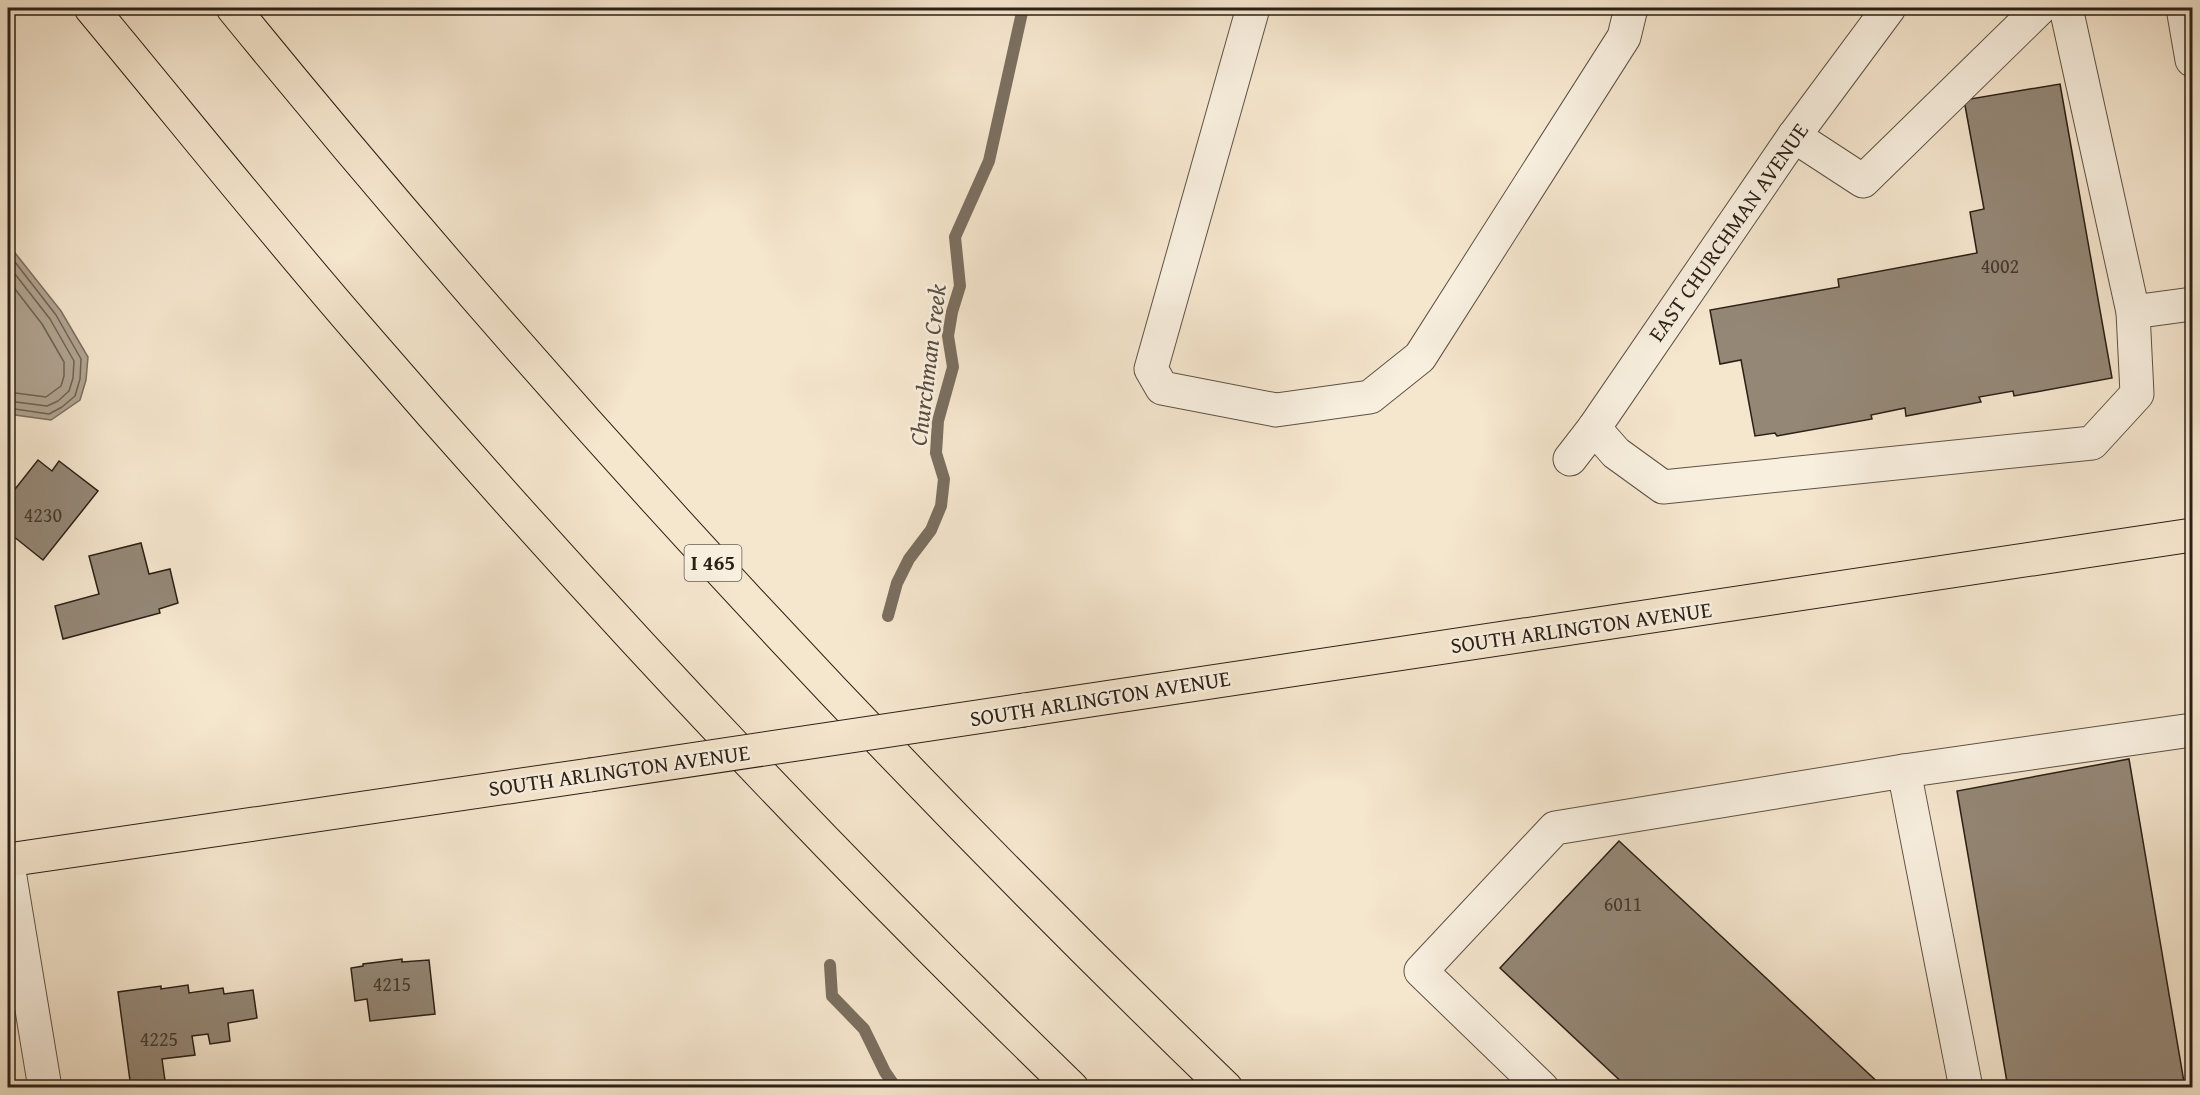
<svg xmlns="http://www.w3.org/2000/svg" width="2200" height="1095" viewBox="0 0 2200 1095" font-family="'Gentium Book Plus',serif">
<rect width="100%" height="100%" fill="#f5e6ce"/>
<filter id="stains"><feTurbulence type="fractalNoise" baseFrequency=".00333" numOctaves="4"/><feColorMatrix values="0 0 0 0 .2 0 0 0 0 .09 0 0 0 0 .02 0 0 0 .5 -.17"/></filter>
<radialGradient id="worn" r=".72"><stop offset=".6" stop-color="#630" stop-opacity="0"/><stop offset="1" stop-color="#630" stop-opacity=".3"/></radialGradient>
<path fill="#b0a390" stroke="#7b6f60" stroke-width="1.5" d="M8,244L61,311L88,357L86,380L80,400L51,420L8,414Z"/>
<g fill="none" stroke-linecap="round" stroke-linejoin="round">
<g stroke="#6e6254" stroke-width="1.5">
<path d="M8,253L56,315L81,359L80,379L75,396L62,407L49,414L8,408"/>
<path d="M8,265L50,319L74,361L73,378L69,391L58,401L47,406L8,401"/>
<path d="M8,280L42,324L64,362V376L61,386L46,397L8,392"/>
</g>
<g stroke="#7b6f60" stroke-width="12">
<path d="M888,616L897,583L909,559L931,530L941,506L944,479L936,453L938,421L953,367L948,336L952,312L960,286L955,237L989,161L1023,8"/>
<path d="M830,965L832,996L864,1029L885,1072L896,1088"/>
</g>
</g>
<g fill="#948776" stroke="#2b2017" stroke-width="1.5">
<path d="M2060,84L2112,378L2014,396L2013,391L1979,397L1981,402L1906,416L1905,408L1871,415L1872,419L1777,436L1775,433L1755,436L1741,360L1720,364L1710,310L1839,287L1838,279L1977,253L1970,212L1984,209L1964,100Z"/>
<path d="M38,460L52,471L59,461L98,491L43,560L8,532V498Z"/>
<path d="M141,543L149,574L170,569L178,603L159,609L160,613L63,639L55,606L99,594L89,556Z"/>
<path d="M2129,759L2185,1088H2008L1957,791Z"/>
<path d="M1619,841L1884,1088H1628L1500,968Z"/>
<path d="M402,959V962L429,960L435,1014L370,1021L367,999L355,1001L351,968L363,966V964Z"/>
<path d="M188,985L189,993L223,988L224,994L253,990L257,1018L228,1023L230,1041L210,1044L208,1034L192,1036L195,1055L162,1059L166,1088H131L118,992L161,986V989Z"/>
</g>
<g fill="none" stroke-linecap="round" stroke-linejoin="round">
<defs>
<g id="minor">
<path d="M1253,8L1151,369L1162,388L1276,410L1370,397L1420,357L1624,37L1631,8"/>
<path d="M2066,8L2133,312L2192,304"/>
<path d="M2183,8L2192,60"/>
<path d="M1794,136L1863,181L2040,8"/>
<path d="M1594,428L1616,453L1663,487L2092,443L2137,394L2133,312"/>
<path d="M1570,459L1594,428L1794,136L1889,8"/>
<path d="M1904,771L1966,1088"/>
<path d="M8,865L45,1088"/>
<path d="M1542,1088L1421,971L1555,828L1904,771L2192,730"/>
</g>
<g id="major">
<path d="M1024,710L2192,535"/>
<path d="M8,860L590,775"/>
</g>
<g id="highway">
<path d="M91,8C180,115 267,224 358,329C585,592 822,846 1072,1088"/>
<path d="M233,8C542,387 874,748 1226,1088"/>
</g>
</defs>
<use href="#minor" stroke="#5e5245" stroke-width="35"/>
<use href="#major" stroke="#2b2017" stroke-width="35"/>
<use href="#highway" stroke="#2b2017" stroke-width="35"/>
<use href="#minor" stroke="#f8efdf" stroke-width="33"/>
<use href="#major" stroke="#f5e6ce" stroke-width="33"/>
<use href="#highway" stroke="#f5e6ce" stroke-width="33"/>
<defs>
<path id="major-bridge" d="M590,775L1024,710"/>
</defs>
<use href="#major-bridge" stroke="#2b2017" stroke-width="35" stroke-linecap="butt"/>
<use href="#major-bridge" stroke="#f5e6ce" stroke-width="33"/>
</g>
<g text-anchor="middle" stroke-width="5" stroke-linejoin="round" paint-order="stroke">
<g font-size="20" fill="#453a2f">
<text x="2000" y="273">4002</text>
<text x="43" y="522">4230</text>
<text x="1623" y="911">6011</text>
<text x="392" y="991">4215</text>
<text x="159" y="1046">4225</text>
</g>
<rect fill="#f8efdf" stroke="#685e53" stroke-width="1.5" x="684.5" y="545" width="57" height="36" rx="4.5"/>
<g font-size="21" font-weight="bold" fill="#2b2017">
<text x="713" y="570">I 465</text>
</g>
<g font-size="22" fill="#2b2017" stroke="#f8efdf">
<text transform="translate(1728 232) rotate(-55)" y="8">EAST CHURCHMAN AVENUE</text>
<text transform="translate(1581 627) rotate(-8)" y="8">SOUTH ARLINGTON AVENUE</text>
<text transform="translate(1100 698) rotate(-9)" y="8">SOUTH ARLINGTON AVENUE</text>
<text transform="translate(619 770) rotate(-8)" y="8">SOUTH ARLINGTON AVENUE</text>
</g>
<g font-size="24" font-style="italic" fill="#5a4e41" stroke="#f8efdf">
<text transform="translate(928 365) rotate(-83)" y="8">Churchman Creek</text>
</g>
</g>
<rect width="2200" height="1095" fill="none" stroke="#f5e6ce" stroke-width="30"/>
<rect x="9" y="9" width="2182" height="1077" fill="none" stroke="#2b2017" stroke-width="3"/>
<rect x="15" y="15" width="2170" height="1065" fill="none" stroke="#2b2017" stroke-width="1.5"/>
<rect width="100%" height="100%" filter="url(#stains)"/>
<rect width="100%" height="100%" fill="url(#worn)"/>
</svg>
